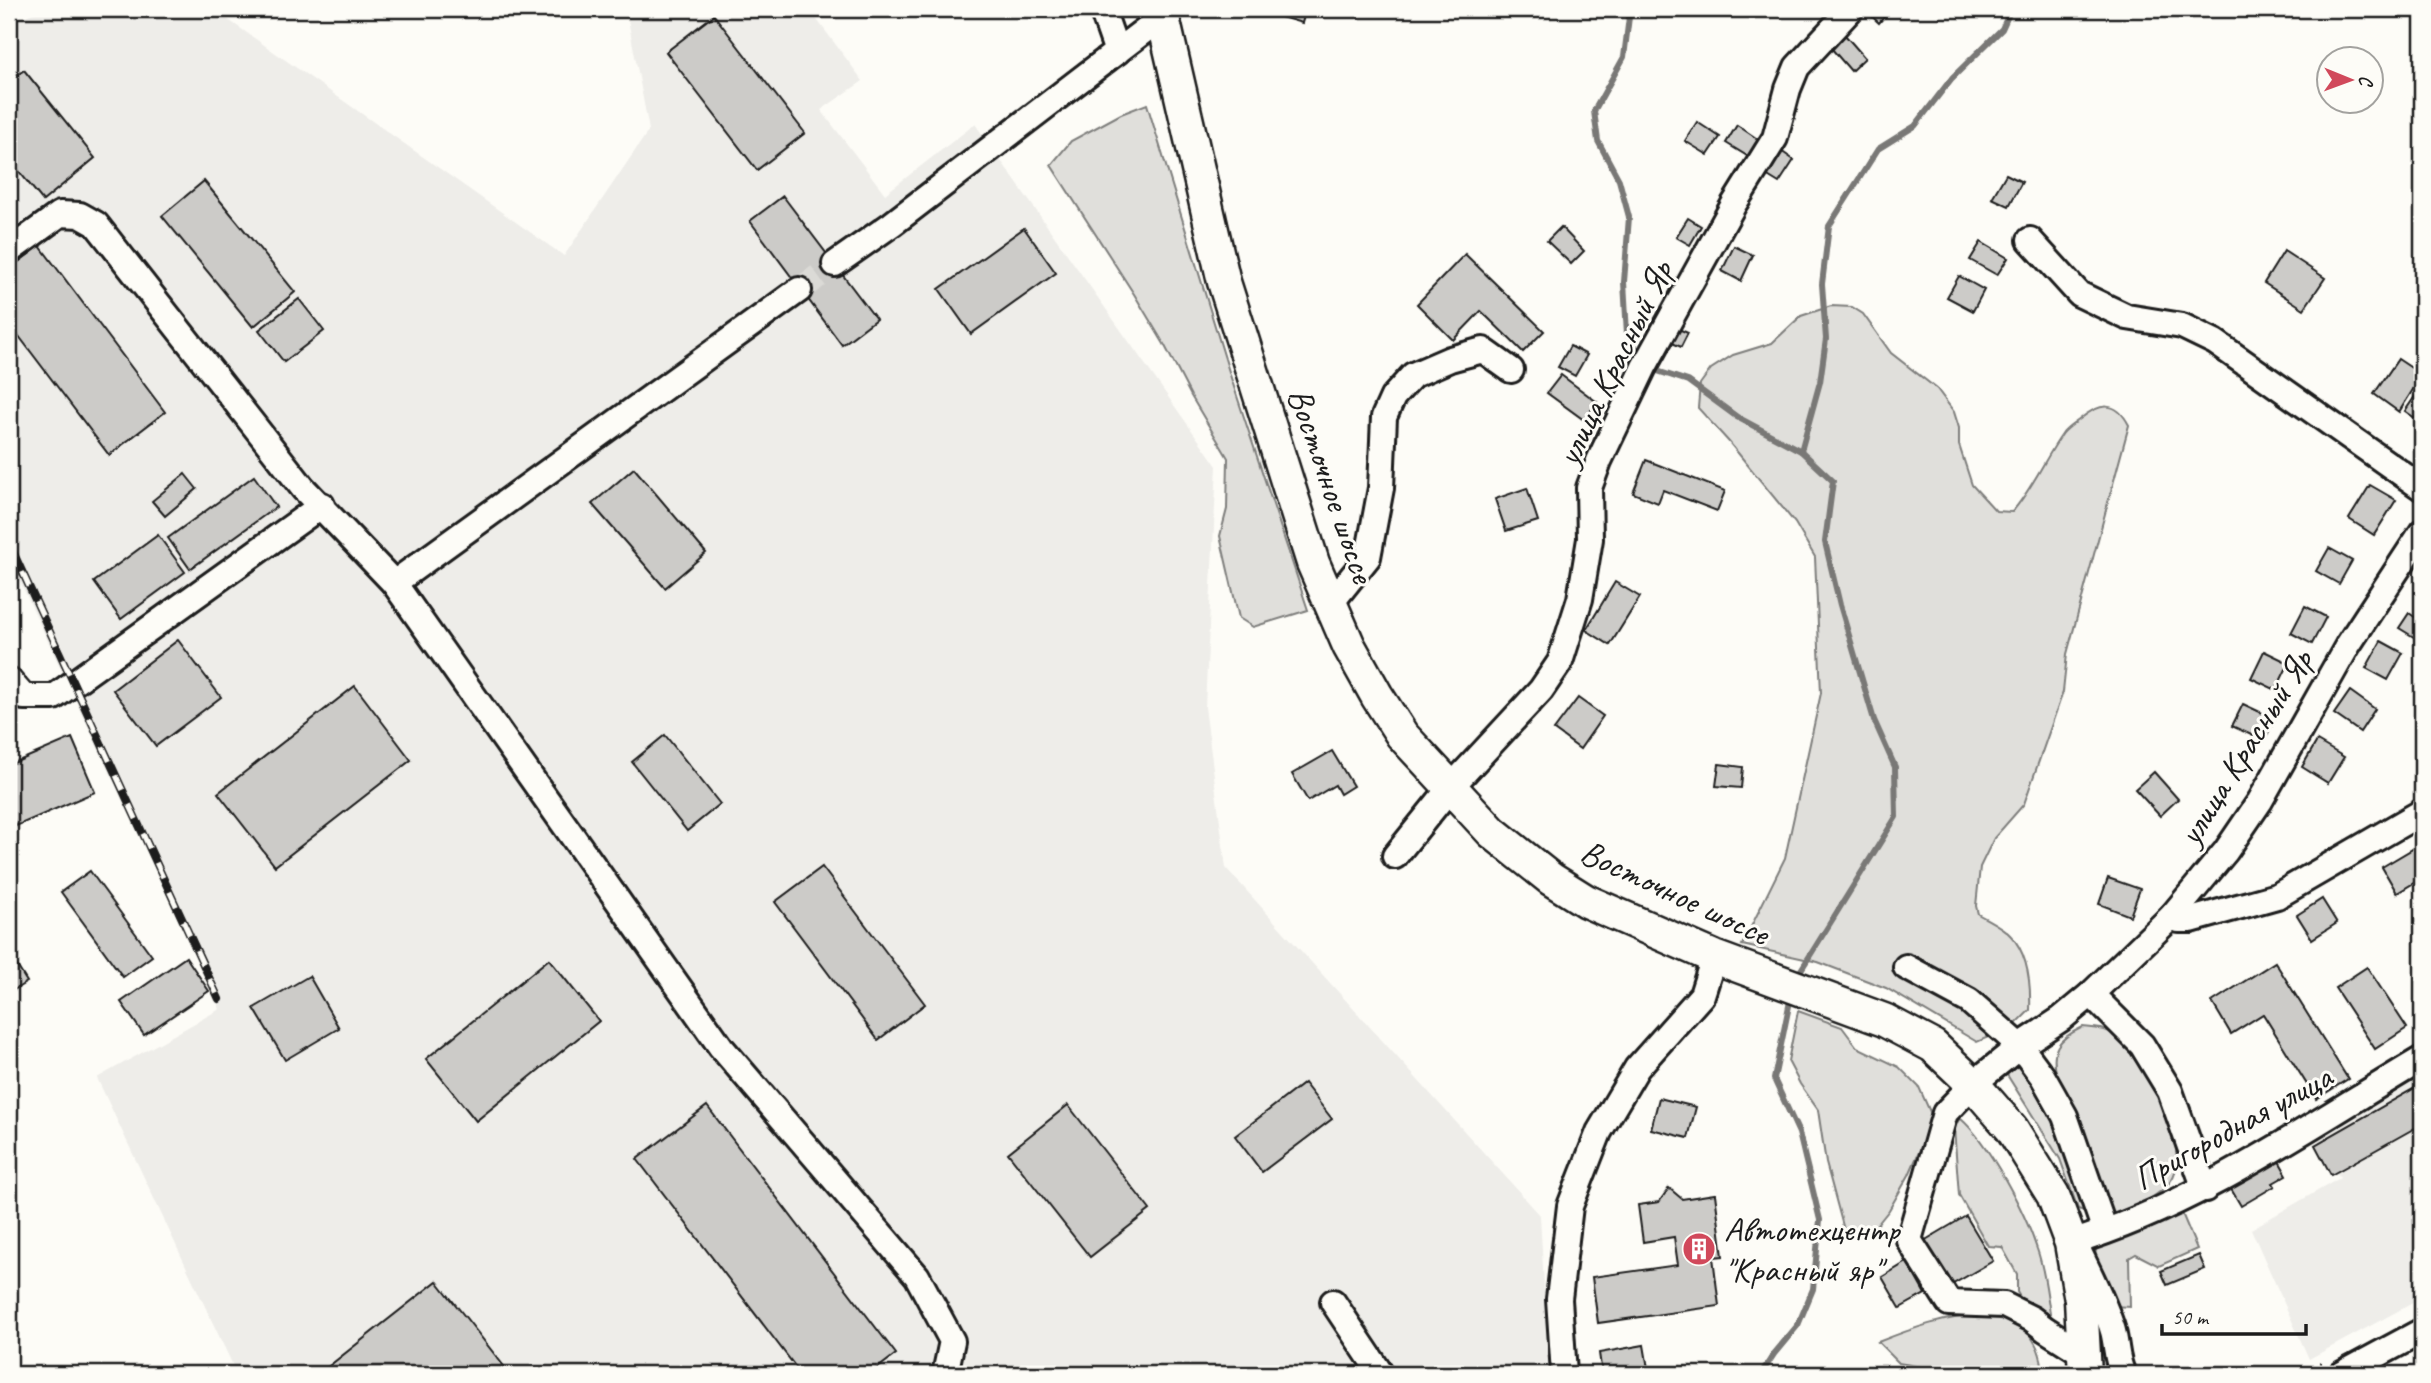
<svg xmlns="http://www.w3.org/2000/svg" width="2431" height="1383" viewBox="0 0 2431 1383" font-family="Caveat,sans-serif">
<rect width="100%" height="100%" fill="#fdfcf7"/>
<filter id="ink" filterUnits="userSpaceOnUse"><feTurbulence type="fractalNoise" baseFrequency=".0143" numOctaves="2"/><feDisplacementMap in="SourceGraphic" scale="14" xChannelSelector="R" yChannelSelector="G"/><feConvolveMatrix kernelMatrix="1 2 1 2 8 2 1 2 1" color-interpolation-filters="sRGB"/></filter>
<g filter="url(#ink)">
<g fill="#eeede9">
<path d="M44,9H213L564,256L649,130L626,9H809L863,81L821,110L885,194L975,124L1217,466L1205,707L1226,868L1540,1215L1549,1374H237L97,1078L220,1009L9,558V22Z"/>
<path d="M2422,1069V1298L2309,1359L2251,1229L2340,1178L2314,1133Z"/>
</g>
<g fill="#e0dfdb" stroke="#7e7e7c" stroke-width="2">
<path d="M1147,104L1230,375L1308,610L1253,627L1239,618L1220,536L1227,509L1228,458L1191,396L1164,344L1134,294L1051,165L1071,141L1121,114Z"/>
<path d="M1831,306L1852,307L1863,314L1891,353L1937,389L1954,412L1959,428V445L1972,485L1996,511L2012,512C2033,488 2045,458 2063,433C2068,427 2075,423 2080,419C2100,403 2116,400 2129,425L2067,654L2063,692L2024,804L1994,838L1980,867L1976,906L1978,914C1989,921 2002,926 2011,936C2029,955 2031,985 2030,1010L2014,1026L1977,1042L1886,988L1818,962L1742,945L1785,858L1821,693L1815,557L1795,523L1729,442L1698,408L1700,384L1711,369L1733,355L1772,343L1801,316Z"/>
<path d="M1798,1011L1842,1027L1857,1047L1899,1067L1919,1087L1931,1114L1926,1136L1909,1175L1889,1210L1869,1235L1844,1230L1826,1163L1818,1110L1800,1084L1788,1061Z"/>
<path d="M2083,1027C2093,1028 2105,1028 2114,1034C2124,1041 2161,1097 2166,1109C2172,1123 2180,1158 2175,1172C2171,1186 2156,1195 2145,1202C2135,1210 2124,1217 2111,1212L2057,1077C2050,1050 2057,1039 2083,1027Z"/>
<path d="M2009,1055L2031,1069L2096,1215L2078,1209L2060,1159L2004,1070Z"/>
<path d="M1960,1118C1989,1143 2025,1212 2037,1249C2045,1271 2047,1296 2051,1319L2024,1304L2017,1292V1274L2002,1247L1988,1246L1959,1195L1954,1128Z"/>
<path d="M2181,1211L2197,1249L2159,1266L2136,1254L2129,1258L2130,1307L2112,1306C2104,1287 2089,1263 2098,1243Z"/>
<path d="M1983,1314C2020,1318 2041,1336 2043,1374H1961L1899,1363L1878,1342C1913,1328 1945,1317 1983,1314Z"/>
</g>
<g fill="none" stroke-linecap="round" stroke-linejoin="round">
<g stroke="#797876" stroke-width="6">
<path d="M1630,9L1624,57L1594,111L1598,141L1619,180L1629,217L1624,282L1627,334L1642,358"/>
<path d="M1651,369L1688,381L1737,417L1801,451"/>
<path d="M1796,978L1896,817L1895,767L1874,720L1840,605L1825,542L1833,481L1801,451L1820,382L1826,339L1822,284L1829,226L1878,149L1915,126L1952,78L2002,29L2011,9"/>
<path d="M1761,1374L1774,1354L1798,1325L1813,1289L1820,1220L1799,1133L1774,1079L1791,996"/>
</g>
</g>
<g fill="#cccbc8" stroke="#1c1c1c" stroke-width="2">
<path d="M1273,9H1306L1302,23L1271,14Z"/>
<path d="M1864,9H1891L1879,23Z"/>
<path d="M714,15L805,133L757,170L666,52Z"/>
<path d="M1845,35L1865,58L1851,71L1831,48Z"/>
<path d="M24,70L95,158L43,201L9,159V82Z"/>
<path d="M1697,122L1720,137L1708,155L1685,141Z"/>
<path d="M1737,125L1759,140L1749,157L1726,143Z"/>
<path d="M1781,151L1794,160L1779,183L1766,175Z"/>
<path d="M2006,174L2022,182L2009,206L1992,198Z"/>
<path d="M204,181L295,292L253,327L162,216Z"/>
<path d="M783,196L876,319L842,345L750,221Z"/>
<path d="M1688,218L1701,226L1690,245L1676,237Z"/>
<path d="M1561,227L1584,251L1571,264L1547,241Z"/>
<path d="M1024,228L1056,273L971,334L939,289Z"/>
<path d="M1981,242L2008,258L1997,275L1970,260Z"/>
<path d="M40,246L165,412L109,455L9,323V269Z"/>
<path d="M1734,246L1753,255L1741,281L1722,271Z"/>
<path d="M2284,251L2325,278L2304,309L2264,283Z"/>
<path d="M1465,254L1544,331L1523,352L1481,311L1453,340L1417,304Z"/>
<path d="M1959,276L1984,290L1973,311L1947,297Z"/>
<path d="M299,299L324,331L284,362L259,330Z"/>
<path d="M1676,328L1688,333L1681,347L1670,342Z"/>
<path d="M1570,346L1587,355L1575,376L1558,367Z"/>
<path d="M2398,359L2422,375L2399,412L2374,394Z"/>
<path d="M1561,375L1597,402L1584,420L1547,393Z"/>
<path d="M2422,386V423L2405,411Z"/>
<path d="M1646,460L1725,491L1717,511L1663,490L1658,503L1633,493Z"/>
<path d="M634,468L706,553L665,588L592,504Z"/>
<path d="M185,474L197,489L165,516L152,501Z"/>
<path d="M254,476L276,507L190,569L168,538Z"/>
<path d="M2370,485L2396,500L2374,535L2349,519Z"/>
<path d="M1527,488L1538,521L1506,531L1495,499Z"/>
<path d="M158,535L185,572L121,619L94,582Z"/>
<path d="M2329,548L2352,561L2339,584L2316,571Z"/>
<path d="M1615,582L1640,597L1610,645L1586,630Z"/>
<path d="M2305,606L2326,617L2312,644L2291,633Z"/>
<path d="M2409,613L2422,622V632L2417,639L2399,628Z"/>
<path d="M178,640L221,697L156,746L113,690Z"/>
<path d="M2381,641L2403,653L2388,680L2366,668Z"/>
<path d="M2264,651L2289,663L2276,690L2251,678Z"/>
<path d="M355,686L411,760L275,866L218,793Z"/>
<path d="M2350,691L2375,709L2360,732L2334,714Z"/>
<path d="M1578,698L1603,716L1580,749L1554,730Z"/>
<path d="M2243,704L2275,719L2264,741L2232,726Z"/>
<path d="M665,735L720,804L687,831L632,762Z"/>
<path d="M72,738L95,792L16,826L9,809V765Z"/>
<path d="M2317,741L2344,757L2328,783L2302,767Z"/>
<path d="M1332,751L1353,786L1340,794L1335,785L1308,801L1292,774Z"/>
<path d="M1719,764L1743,767L1741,788L1716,786Z"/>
<path d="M2154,772L2178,799L2160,816L2135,789Z"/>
<path d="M2416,847L2422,858V878L2397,893L2382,867Z"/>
<path d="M822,867L925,1004L878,1040L775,902Z"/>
<path d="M90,871L152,956L123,977L61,892Z"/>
<path d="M2108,878L2140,889L2130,916L2099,904Z"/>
<path d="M2322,899L2337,923L2312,939L2297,915Z"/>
<path d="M9,953L27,982L9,993Z"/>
<path d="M186,957L209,991L144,1035L121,1002Z"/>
<path d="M549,959L599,1021L476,1121L426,1059Z"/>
<path d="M2275,962L2348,1079L2316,1099L2263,1014L2231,1034L2212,1002Z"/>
<path d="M2367,967L2407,1028L2375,1049L2335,988Z"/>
<path d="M309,976L339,1028L285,1060L254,1008Z"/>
<path d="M1304,1083L1332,1119L1262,1172L1235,1136Z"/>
<path d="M2415,1088L2422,1101V1140L2415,1128L2331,1175L2315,1145Z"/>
<path d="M1659,1098L1696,1107L1688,1138L1651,1129Z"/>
<path d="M1068,1105L1150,1210L1090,1257L1008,1153Z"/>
<path d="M707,1106L896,1354L870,1374H801L637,1159Z"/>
<path d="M2279,1161L2287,1175L2273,1183L2275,1186L2241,1206L2231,1189Z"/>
<path d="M1669,1188L1682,1199L1715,1194L1723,1256L1713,1257L1719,1306L1598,1323L1592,1277L1678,1265L1674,1237L1643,1242L1638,1205L1659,1202Z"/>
<path d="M1966,1216L1993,1261L1948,1287L1941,1277L1922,1289L1908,1265L1924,1256L1917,1245Z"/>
<path d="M2199,1255L2205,1269L2167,1285L2161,1271Z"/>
<path d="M1907,1262L1925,1294L1900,1308L1882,1277Z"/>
<path d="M437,1281L510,1374H327L324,1370Z"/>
<path d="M1644,1345L1649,1374H1602L1599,1353Z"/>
</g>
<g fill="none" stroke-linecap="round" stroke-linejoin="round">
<path stroke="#dbdad6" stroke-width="24" stroke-dasharray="24 12" stroke-linecap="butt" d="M799,290L835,264"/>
<defs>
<g id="minor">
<path d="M1102,9L1117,52"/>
<path d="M2030,240L2079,294L2127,317L2182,326L2215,342L2422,488"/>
<path d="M9,251L60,214L80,215L96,224L303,488L394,583L799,290"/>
<path d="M835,264L892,224L1162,17"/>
<path d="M394,583L721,1047L917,1276L952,1341L945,1374"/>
<path d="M1331,603L1368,557L1381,488L1384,417L1393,397L1413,375L1450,359L1483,350L1511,370"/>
<path d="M9,680L24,697H54L322,505"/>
<path d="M1395,856L1450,788L1541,690L1560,662L1580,599L1590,539L1589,488L1599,461L1644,367L1734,204L1775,138L1788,89L1797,67L1851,9"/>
<path d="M2172,916L2179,920H2191L2277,896L2422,812"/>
<path d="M1906,967L1969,1001L2020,1046L2043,1077L2065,1116L2105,1231"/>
<path d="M2091,994L2142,1045L2170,1091L2205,1189"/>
<path d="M2071,1243C2198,1205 2309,1126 2422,1059"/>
<path d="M2080,1254C2092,1279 2105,1304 2113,1331C2117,1346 2116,1360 2123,1374"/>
<path d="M1333,1302L1381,1374"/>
<path d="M2086,1355L2045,1329L2032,1319L2004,1305L1949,1303L1909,1240L1945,1113L1973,1084L2020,1046L2061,1019L2091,994L2172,916L2226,851L2260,801L2348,645L2422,532"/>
<path d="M1564,1374L1559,1299L1570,1206L1599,1132L1637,1068L1702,995L1714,957"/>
<path d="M2342,1374L2422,1331"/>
</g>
<path id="major" d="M1161,9L1224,282L1313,563L1349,646L1377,696L1402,735L1492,832L1551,879L1586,901L1714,957L1884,1020L1933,1046L1973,1084L2012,1129L2053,1195L2071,1243L2081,1300L2085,1374"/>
</defs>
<use href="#minor" stroke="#1c1c1c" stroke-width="30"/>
<use href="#major" stroke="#1c1c1c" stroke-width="37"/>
<path stroke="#1c1c1c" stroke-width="3.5" stroke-dasharray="2 5" stroke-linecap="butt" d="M2301,1374L2324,1362"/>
<use href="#minor" stroke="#fdfcf7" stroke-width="24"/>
<use href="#major" stroke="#fdfcf7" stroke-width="32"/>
<defs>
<path id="rail" d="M9,543L219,999"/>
</defs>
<use href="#rail" stroke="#1c1c1c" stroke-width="8"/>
<use href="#rail" stroke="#fdfcf7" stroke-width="5" stroke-dasharray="16" stroke-linecap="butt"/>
</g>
</g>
<defs>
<symbol id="building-disc" viewBox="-11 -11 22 22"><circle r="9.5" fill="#d1495b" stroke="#fdfcf7"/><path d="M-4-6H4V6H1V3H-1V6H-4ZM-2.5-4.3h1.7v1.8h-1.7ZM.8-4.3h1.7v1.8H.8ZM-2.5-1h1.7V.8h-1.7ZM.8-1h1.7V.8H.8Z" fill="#fff"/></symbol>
</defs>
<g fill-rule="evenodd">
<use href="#building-disc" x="1680" y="1230" width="38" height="38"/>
</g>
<g text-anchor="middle" stroke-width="6" stroke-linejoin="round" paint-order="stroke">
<g font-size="35" fill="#1c1c1c" stroke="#fdfcf7">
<text transform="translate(1614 363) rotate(-64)" y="12">улица Красный Яр</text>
<text transform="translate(1332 485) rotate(71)" y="12">Восточное шоссе</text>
<text transform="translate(2245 747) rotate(-58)" y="12">улица Красный Яр</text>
<text transform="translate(1675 892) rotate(25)" y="12">Восточное шоссе</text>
<text transform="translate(2232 1127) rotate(-29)" y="12">Пригородная улица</text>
</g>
<g font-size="35" fill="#1c1c1c" stroke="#fdfcf7" text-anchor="start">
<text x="1724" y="1241">Автотехцентр<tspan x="1724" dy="40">"Красный яр"</tspan></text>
</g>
</g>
<rect width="2431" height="1383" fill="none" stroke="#fdfcf7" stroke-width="35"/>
<rect x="18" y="18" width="2396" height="1348" fill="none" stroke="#1c1c1c" stroke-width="2.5" filter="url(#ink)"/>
<g transform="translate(2350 80) rotate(91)"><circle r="33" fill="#fdfcf7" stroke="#a3a29f" stroke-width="2"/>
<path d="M0-5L12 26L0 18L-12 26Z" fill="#d1495b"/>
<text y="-10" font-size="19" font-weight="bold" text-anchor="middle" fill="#1c1c1c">С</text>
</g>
<path d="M2162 1324v10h144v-10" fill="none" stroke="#1c1c1c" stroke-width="3.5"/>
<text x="2172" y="1324" font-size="21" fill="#1c1c1c" stroke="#fdfcf7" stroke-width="5" paint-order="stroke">50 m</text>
</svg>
